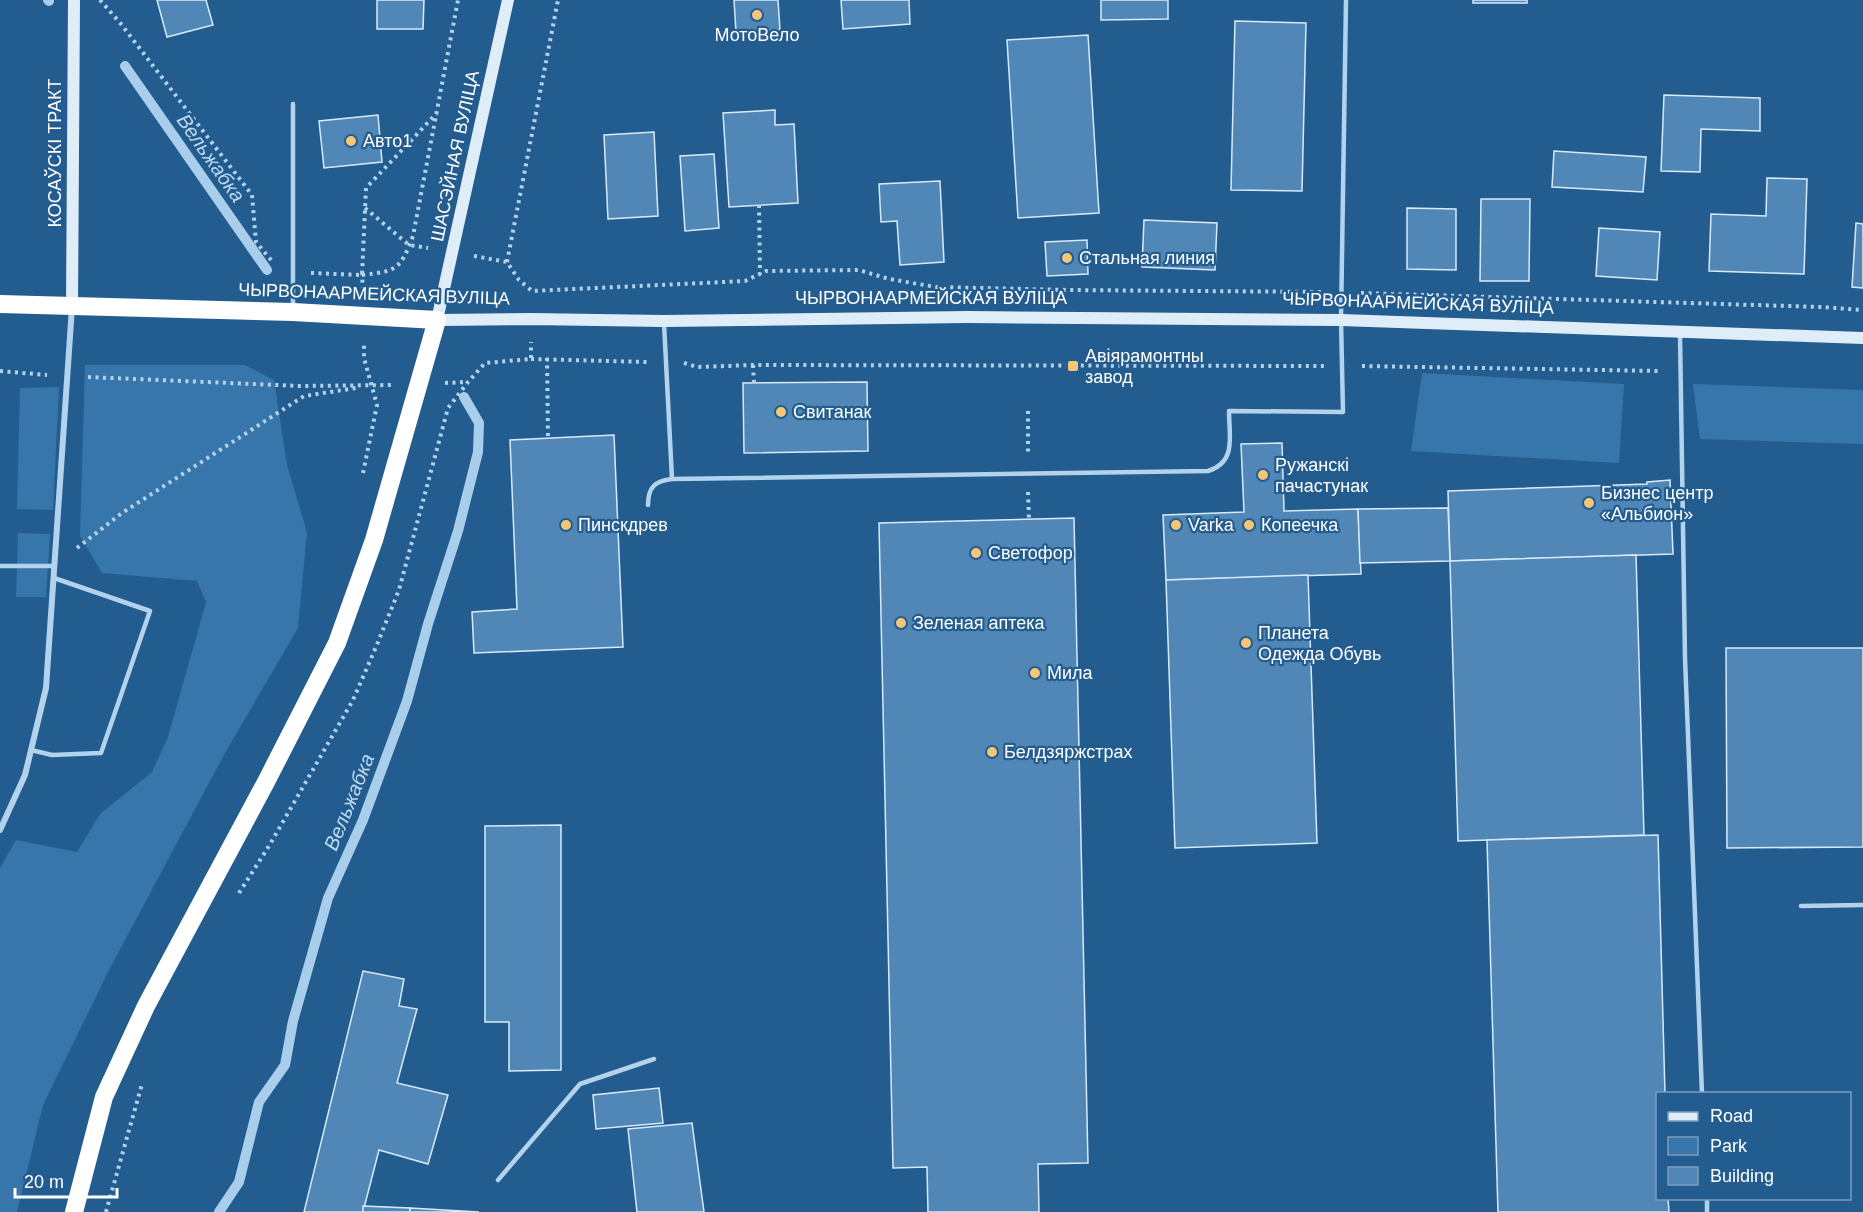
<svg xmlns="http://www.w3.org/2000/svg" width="1863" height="1212" viewBox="0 0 1863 1212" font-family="Helvetica,sans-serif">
<rect width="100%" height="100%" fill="#235c8f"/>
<g fill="#3776ab">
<path d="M85,365H245L274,380L287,465L307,532L298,628L225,753L109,970L43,1105L17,1212H0V868L16,840L77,852L100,814L152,772L168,737L206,602L197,581L102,573L80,536Z"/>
<path d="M1422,373L1624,384L1619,463L1411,451Z"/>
<path d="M1693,384L1863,390V444L1700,439Z"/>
<path d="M59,387L53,510L17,509L20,388Z"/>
<path d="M18,533L50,534L46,597H16Z"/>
</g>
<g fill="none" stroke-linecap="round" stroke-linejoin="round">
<g stroke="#a8ceec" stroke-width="10">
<path d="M48,0L49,1"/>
<path d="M125,66L267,270"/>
<path d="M219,1212L239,1182L259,1102L285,1065L293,1021L328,898L363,820L407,701L428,624L458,531L478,452L479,423L464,397"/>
</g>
</g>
<g fill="#5087b7" stroke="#d8eaf9" stroke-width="1.5">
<path d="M157,0H206L213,25L167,37Z"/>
<path d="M377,0H424L423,29H377Z"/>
<path d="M734,0H778L780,30L736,32Z"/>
<path d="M841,0H909L910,24L843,29Z"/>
<path d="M1101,0H1168V19L1101,20Z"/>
<rect x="1473" y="0" width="54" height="3"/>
<path d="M1235,21L1306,23L1302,191L1231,190Z"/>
<path d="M1088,35L1099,213L1018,218L1007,40Z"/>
<path d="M1664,95L1760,98V131L1701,129L1700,172L1661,171Z"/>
<path d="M775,110V125L794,124L798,203L729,207L723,113Z"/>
<path d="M378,115L382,162L324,168L319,121Z"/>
<path d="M654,132L658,216L608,219L604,135Z"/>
<path d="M1554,151L1646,157L1643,192L1552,187Z"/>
<path d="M714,154L719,228L685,231L680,156Z"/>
<path d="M1767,178L1807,179L1804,274L1709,271L1711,214L1766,216Z"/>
<path d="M940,181L944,262L900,265L897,221L881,222L879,184Z"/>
<path d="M1481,199H1530L1529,281H1480Z"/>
<path d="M1407,208L1456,209V270L1407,269Z"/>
<path d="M1144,220L1217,223L1215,270L1142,267Z"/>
<path d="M1856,223L1863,224V288L1852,287Z"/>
<path d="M1599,228L1660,232L1657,280L1596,276Z"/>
<path d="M1087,240L1088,274L1047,276L1045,242Z"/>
<path d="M867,382L868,451L744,453L743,383Z"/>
<path d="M614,435L623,647L474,653L472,612L517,609L510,440Z"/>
<path d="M1282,443L1284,511L1358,509L1361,574L1166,580L1163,515L1244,512L1241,444Z"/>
<path d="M1670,480L1673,554L1450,561L1448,491L1647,484V482Z"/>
<path d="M1448,508L1450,561L1360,563L1358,509Z"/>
<path d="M1074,518L1088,1163L1038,1164L1039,1212H928L927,1167L893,1168L879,523Z"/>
<path d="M1636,555L1644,835L1458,841L1450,561Z"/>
<path d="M1308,575L1317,843L1175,848L1166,580Z"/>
<path d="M1726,648H1863V847L1727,848Z"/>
<path d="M561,825V1070L509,1071V1022H485V826Z"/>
<path d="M1658,835L1665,1094H1658V1198H1668L1669,1212H1498L1487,840Z"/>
<path d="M363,971L404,979L399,1006L417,1009L397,1083L448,1095L428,1164L379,1150L363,1212H304Z"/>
<path d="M659,1088L663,1123L596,1129L593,1095Z"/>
<path d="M692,1123L704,1212H637L628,1129Z"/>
<path d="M363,1206L410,1208V1212H363Z"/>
<path d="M410,1208L479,1212H410Z"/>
</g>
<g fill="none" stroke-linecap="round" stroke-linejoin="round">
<g stroke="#b3d2ec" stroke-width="4" stroke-dasharray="3 4.5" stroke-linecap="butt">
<path d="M100,0L121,24L252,195L256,242L272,261"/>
<path d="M759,205L760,274"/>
<path d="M365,208L409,245L428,248"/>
<path d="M474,256L507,262L519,280L532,291L745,281L766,271L859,270L889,279L936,287L1069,290L1324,292"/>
<path d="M507,262L558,0"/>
<path d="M311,273L362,275L366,188L437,113"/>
<path d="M363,290L362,275C397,271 400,270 413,236L458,0"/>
<path d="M1361,293L1821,307L1863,310"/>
<path d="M547,358L548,438"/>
<path d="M531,359L647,362"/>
<path d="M684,363L697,367L753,365L1324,366"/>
<path d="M753,365L754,383"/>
<path d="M1362,366L1660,371"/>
<path d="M0,371L47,375"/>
<path d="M88,377L300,386L392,385"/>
<path d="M445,383L467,382"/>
<path d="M1028,411V455"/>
<path d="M363,473L377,405L364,358V342"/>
<path d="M1028,492L1029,520"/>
<path d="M77,548L122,513L304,396L356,388"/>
<path d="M239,893L269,846L353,700L376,647L399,590L448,408L468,382L485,363L531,359V342"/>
<path d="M106,1212L142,1084"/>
</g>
<g stroke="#b3d2ec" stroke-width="4.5">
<path d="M293,104V306"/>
<path d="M664,323L672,479"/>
<path d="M1680,334L1685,658L1702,1094"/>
<path d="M648,505C648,487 655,481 672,479L1208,471C1237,462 1229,436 1229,411L1343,412L1341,320L1346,0"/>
<path d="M0,566H54"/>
<path d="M31,750L52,755L101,753L150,611L54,578"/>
<path d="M1801,906L1863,905"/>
<path d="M498,1180L580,1084L654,1059"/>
<path d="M1707,1198V1212"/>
</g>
<path stroke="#b3d2ec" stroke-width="6" d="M0,830L25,775L46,688L72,307"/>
<g stroke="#dfedf9" stroke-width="12">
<path d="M508,0L437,320L531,319L664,321L968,317L1341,320L1863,338"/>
<path d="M72,306L74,0"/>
</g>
<path stroke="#fff" stroke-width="18" d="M0,304L293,312L437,320L374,540L337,643L266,782L146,1006L104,1097L74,1212"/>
</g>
<g fill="#f6c677" stroke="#235c8f" stroke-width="2">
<circle cx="757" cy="15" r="6"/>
<circle cx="351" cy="141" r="6"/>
<circle cx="1067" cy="258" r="6"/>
<rect x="1067" y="360" width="12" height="12" rx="3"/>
<circle cx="781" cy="412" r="6"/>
<circle cx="1263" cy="475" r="6"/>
<circle cx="1589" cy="503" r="6"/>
<circle cx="566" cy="525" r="6"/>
<circle cx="1176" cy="525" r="6"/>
<circle cx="1249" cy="525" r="6"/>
<circle cx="976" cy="553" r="6"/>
<circle cx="901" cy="623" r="6"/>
<circle cx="1246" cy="643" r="6"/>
<circle cx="1035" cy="673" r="6"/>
<circle cx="992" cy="752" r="6"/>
</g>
<g text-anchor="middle" stroke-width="4.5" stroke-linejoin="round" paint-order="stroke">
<g font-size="18" fill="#fff" stroke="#235c8f" text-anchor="start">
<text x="757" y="41" text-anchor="middle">МотоВело</text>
<text x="363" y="147">Авто1</text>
<text x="1079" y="264">Стальная линия</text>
<text x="1085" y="362">Авіярамонтны<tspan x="1085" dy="21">завод</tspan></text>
<text x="793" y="418">Свитанак</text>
<text x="1275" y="471">Ружанскі<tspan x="1275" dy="21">пачастунак</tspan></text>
<text x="1601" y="499">Бизнес центр<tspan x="1601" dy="21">«Альбион»</tspan></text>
<text x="578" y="531">Пинскдрев</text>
<text x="1188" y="531">Varka</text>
<text x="1261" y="531">Копеечка</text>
<text x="988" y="559">Светофор</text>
<text x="913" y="629">Зеленая аптека</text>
<text x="1258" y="639">Планета<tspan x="1258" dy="21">Одежда Обувь</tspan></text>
<text x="1047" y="679">Мила</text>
<text x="1004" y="758">Белдзяржстрах</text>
</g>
<g font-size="18" fill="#fff" stroke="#235c8f">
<text transform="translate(55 153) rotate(-90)" y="6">КОСАЎСКІ ТРАКТ</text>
<text transform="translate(455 156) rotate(-78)" y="6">ШАСЭЙНАЯ ВУЛІЦА</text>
<text transform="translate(374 294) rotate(2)" y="6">ЧЫРВОНААРМЕЙСКАЯ ВУЛІЦА</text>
<text x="931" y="304">ЧЫРВОНААРМЕЙСКАЯ ВУЛІЦА</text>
<text transform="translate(1418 303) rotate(2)" y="6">ЧЫРВОНААРМЕЙСКАЯ ВУЛІЦА</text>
</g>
<g font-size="20" font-style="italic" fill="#bfdbf3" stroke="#235c8f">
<text transform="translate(211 158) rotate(55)" y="7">Вельжабка</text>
<text transform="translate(349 802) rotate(-68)" y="7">Вельжабка</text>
</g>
</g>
<rect x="1656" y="1092" width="195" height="108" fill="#235c8f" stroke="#7b9dbc" stroke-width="1.5"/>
<rect x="1668" y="1112" width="30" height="9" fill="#dfedf9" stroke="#7b9dbc" stroke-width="1.5"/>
<text x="1710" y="1122" font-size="18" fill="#ffffff">Road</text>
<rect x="1668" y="1137" width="30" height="18" fill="#3776ab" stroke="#7b9dbc" stroke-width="1.5"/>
<text x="1710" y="1152" font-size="18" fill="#ffffff">Park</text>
<rect x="1668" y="1167" width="30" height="18" fill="#5087b7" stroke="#7b9dbc" stroke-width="1.5"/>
<text x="1710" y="1182" font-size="18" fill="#ffffff">Building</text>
<path d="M15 1188v9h102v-9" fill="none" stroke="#ffffff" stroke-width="3"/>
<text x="24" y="1188" font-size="18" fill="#ffffff" stroke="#235c8f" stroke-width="4.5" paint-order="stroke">20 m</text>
</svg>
